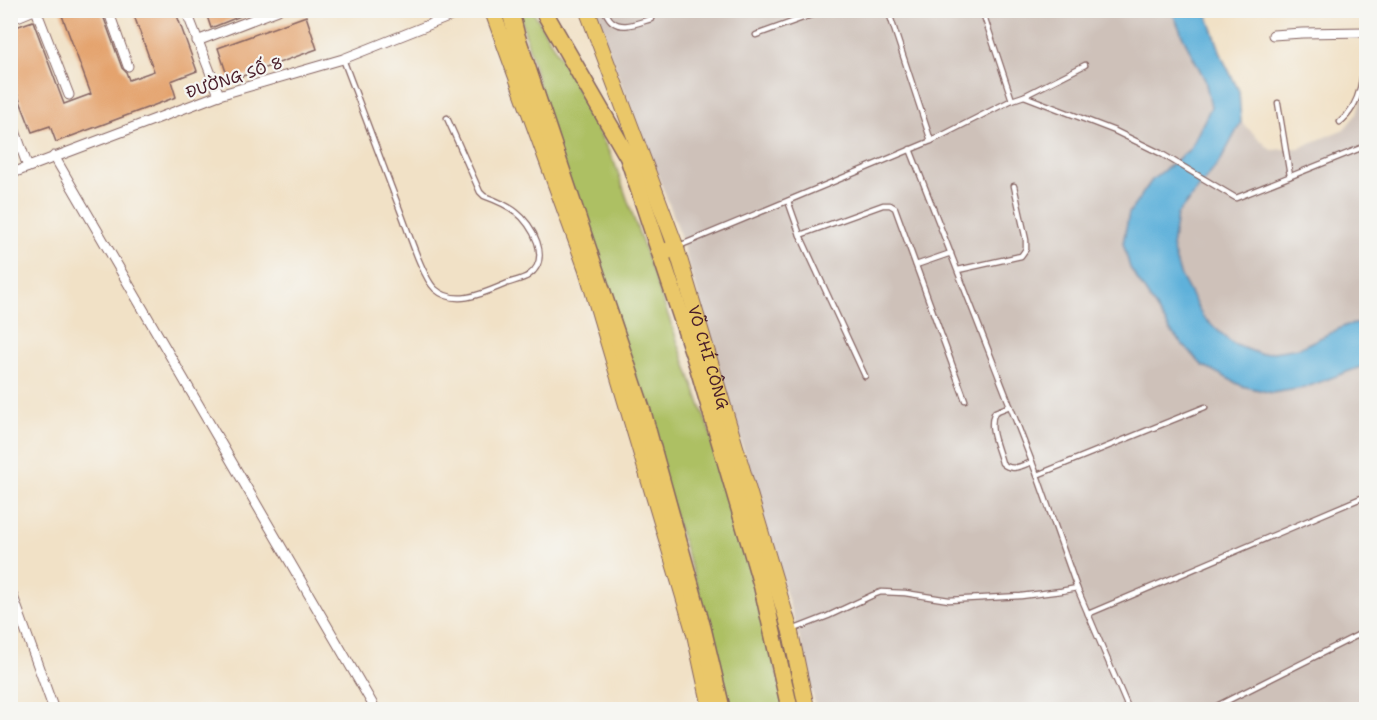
<svg xmlns="http://www.w3.org/2000/svg" width="1377" height="720" viewBox="0 0 1377 720" font-family="'Shantell Sans',sans-serif">
<rect width="100%" height="100%" fill="#f6f6f2"/>
<filter id="ink" filterUnits="userSpaceOnUse"><feTurbulence type="fractalNoise" baseFrequency=".0167" numOctaves="2"/><feDisplacementMap in="SourceGraphic" scale="12" xChannelSelector="R" yChannelSelector="G"/><feConvolveMatrix kernelMatrix="1 2 1 2 8 2 1 2 1" color-interpolation-filters="sRGB"/></filter>
<filter id="wash" filterUnits="userSpaceOnUse"><feTurbulence type="fractalNoise" baseFrequency=".008" numOctaves="4" result="noise"/><feDisplacementMap in="SourceGraphic" scale="24" xChannelSelector="R" yChannelSelector="G"/><feGaussianBlur stdDeviation="1.35" result="paint"/><feColorMatrix in="noise" values="0 0 0 0 0 0 0 0 0 0 0 0 0 0 0 0 0 1.4 0 .05"/><feComposite in="paint" operator="in"/></filter>
<g filter="url(#wash)">
<rect width="100%" height="100%" fill="#f1e1c6"/>
<path fill="#cec1b9" d="M593,11H1172L1183,37L1205,80L1211,107L1241,122L1271,150L1299,148L1344,129L1356,115L1364,92L1366,77V709H816L801,644L676,222Z"/>
<path fill="#adc064" stroke="#7c7048" stroke-width="1.5" d="M519,11H533L567,69L615,164L650,265L724,471L786,709H730L711,630L546,113Z"/>
<path fill="#5fb1da" stroke="#546882" stroke-width="1.5" d="M1172,11H1206L1223,59L1239,91L1241,122L1221,160L1177,215L1172,247L1180,274L1203,317L1233,344L1260,354L1299,348L1347,325L1366,323V365L1304,388L1272,393L1242,386L1202,365L1172,333L1130,268L1123,243L1129,213L1152,180L1190,149L1211,107L1205,80L1183,37Z"/>
<g id="blocks">
<g fill="#e4a36d">
<path d="M60,10H101L122,68L126,72L129,80L154,71L132,10H175L197,71L171,81L176,97L56,142L50,126L32,132L10,75V29L33,21L64,104L91,94Z"/>
<path d="M205,10H253V11L211,28Z"/>
<path d="M306,16L317,49L229,81L218,48Z"/>
</g>
</g>
</g>
<g filter="url(#ink)">
<use href="#blocks" fill-opacity="0" stroke="#846361" stroke-width="1.5"/>
<g fill="none" stroke-linecap="round" stroke-linejoin="round">
<defs>
<g id="lane">
<path d="M604,10C607,14 609,20 613,22C623,30 640,22 651,19"/>
<path d="M888,10L931,141"/>
<path d="M982,10L1012,100"/>
<path d="M756,35L825,10"/>
<path d="M343,59C363,112 383,165 403,218C409,234 423,278 435,289C456,308 486,292 508,283C514,281 524,279 529,275C552,259 532,224 516,212C507,205 495,200 484,196L480,192L447,118"/>
<path d="M1024,96L1085,65"/>
<path d="M1278,103L1290,176"/>
<path d="M1340,122C1364,103 1364,66 1366,38"/>
<path d="M910,149L1037,475L1077,588L1129,710"/>
<path d="M788,201L800,235L865,376"/>
<path d="M800,235L883,205H890L895,208L965,400"/>
<path d="M679,246L931,141L1012,100L1024,96L1115,131L1160,153L1236,198L1366,146"/>
<path d="M916,265L951,253"/>
<path d="M958,270L1021,256L1026,249V240L1014,186"/>
<path d="M1010,406L995,412C987,427 998,447 1002,463C1011,472 1021,466 1032,462"/>
<path d="M1037,475L1205,407"/>
<path d="M1088,614L1366,496"/>
<path d="M792,630L828,616L873,595L881,592L905,593L949,600L1021,596L1061,591L1077,588"/>
<path d="M1209,710L1366,631"/>
</g>
<g id="street">
<path d="M36,10L69,95"/>
<path d="M108,10L128,66"/>
<path d="M186,10L219,95"/>
<path d="M10,20L34,10"/>
<path d="M1273,35L1302,33L1366,32"/>
<path d="M197,41L278,10"/>
<path d="M10,117L28,167"/>
<path d="M54,156L376,710"/>
<path d="M10,174L219,95L343,59L466,10"/>
<path d="M10,588L54,710"/>
</g>
<g id="primary">
<path d="M492,10L586,268L694,632L711,710"/>
<path id="s1" d="M587,10L676,247L790,630L807,710"/>
</g>
<g id="highway">
<path d="M510,10L516,34L642,410L703,630L722,710"/>
<path d="M543,10L628,157L698,367L762,586L790,710"/>
<path d="M661,254L676,247"/>
</g>
</defs>
<use href="#lane" stroke="#846361" stroke-width="7"/>
<use href="#street" stroke="#846361" stroke-width="11"/>
<use href="#primary" stroke="#846361" stroke-width="17"/>
<use href="#highway" stroke="#846361" stroke-width="19"/>
<use href="#lane" stroke="#fff" stroke-width="4.5"/>
<use href="#street" stroke="#fff" stroke-width="9"/>
<use href="#primary" stroke="#eac769" stroke-width="15"/>
<use href="#highway" stroke="#eac769" stroke-width="16"/>
</g>
</g>
<g text-anchor="middle" stroke-width="4.5" stroke-linejoin="round" paint-order="stroke">
<g font-size="16" fill="#4a1f2b" stroke="#f6f6f2">
<text transform="translate(234 77) rotate(-18)" y="6">ĐƯỜNG SỐ 8</text>
<text dy="6" stroke="none"><textPath href="#s1" startOffset="368">VÕ CHÍ CÔNG</textPath></text>
</g>
</g>
<rect width="1377" height="720" fill="none" stroke="#f6f6f2" stroke-width="36"/>
</svg>
